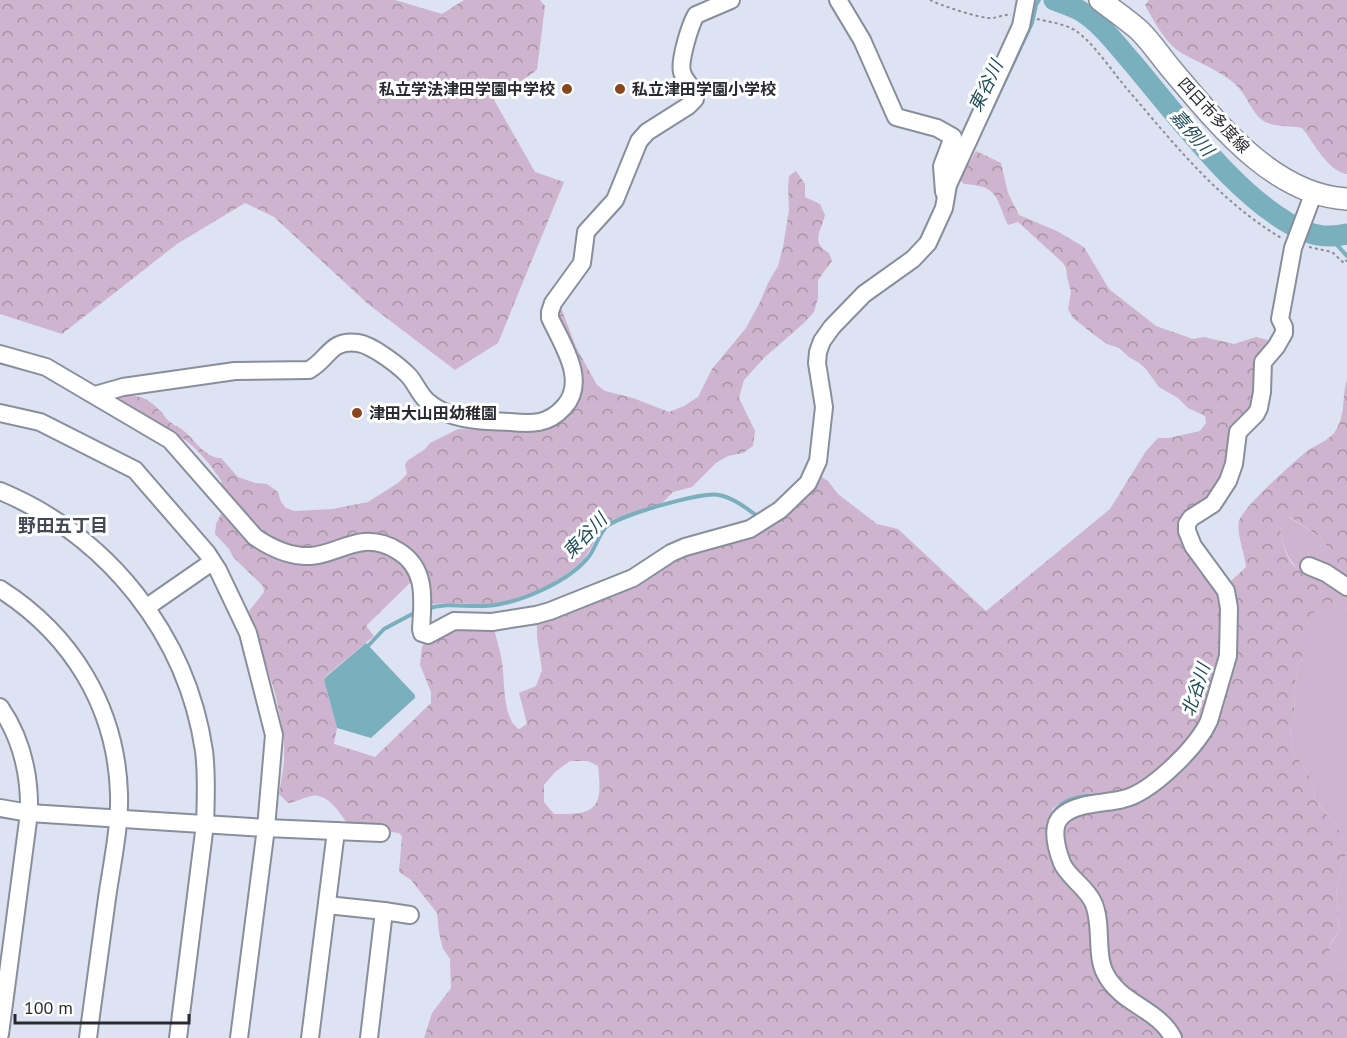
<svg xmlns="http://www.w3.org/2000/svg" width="1347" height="1038" viewBox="0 0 1347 1038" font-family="'PT Sans','Noto Sans JP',sans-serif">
<defs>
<pattern id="forest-crowns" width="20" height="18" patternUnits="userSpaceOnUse" patternTransform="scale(1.5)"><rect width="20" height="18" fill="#ceb4ce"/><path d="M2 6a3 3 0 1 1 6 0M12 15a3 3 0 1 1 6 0" fill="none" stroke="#a793a8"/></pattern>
</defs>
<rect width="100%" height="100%" fill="#dee3f3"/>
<g fill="#ceb4ce">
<path d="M1289,517L1324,540L1327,547L1316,554L1324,568L1301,571C1287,561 1281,541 1280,524Z"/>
<path d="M1325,600C1334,602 1338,608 1347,610V967L1338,970C1333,962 1326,951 1332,942C1335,936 1338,936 1339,929L1336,887L1344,867V839L1327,814L1315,800L1313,781L1292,750L1290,725L1295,720L1294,691L1297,671L1306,646V626L1314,610Z"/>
</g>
<g fill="url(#forest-crowns)" fill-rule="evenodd">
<path d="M0,0H395L442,14L464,0H540L545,6L537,70L494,100L535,172L564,182L498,343L455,370L368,304L274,217L245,203L177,244L62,334L0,314Z"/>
<path d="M1149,0H1347V174C1327,171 1314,142 1302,128C1288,125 1274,128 1262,120C1251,112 1247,95 1237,86C1224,73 1202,64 1185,55C1166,45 1155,23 1145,5Z"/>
<path d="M976,151L1001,163L1008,193L1019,215L1057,231L1084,247L1109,289L1156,326L1193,339L1204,337L1234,344L1256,337L1268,340L1269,342L1257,356L1255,391L1252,403L1219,485C1216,489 1214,493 1211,496C1200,505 1180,509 1178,525C1176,538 1195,569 1204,577C1209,583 1216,587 1219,594C1230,622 1213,696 1200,723C1188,745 1149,778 1127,791L1105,794L1087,795L1058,804L1053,808L1050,816L1049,846L1089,910L1096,968L1165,1038H424L432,1013L451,988L450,959L443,949L439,933L437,913L411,880L399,872L402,836L399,833L350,827C341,815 328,792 311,796C303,798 296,802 288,803L279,794L284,763V736L275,693L249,611L264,592L263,586L233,557L229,549L215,534L216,524L221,514L226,512L278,555L369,546L401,557L414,579L366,626L374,636L327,675L324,680L337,728L334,744L375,757L431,703V692L420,665L422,646L445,629L493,625C496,637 500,650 502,662C505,679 502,719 519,729L527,724L519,693L536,686L542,670L537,637V618L674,554L737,535L819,475L828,481L838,494L877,524L898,529L986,611L1110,509L1146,451L1158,438H1169L1200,431L1206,423L1205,416L1188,408L1178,398L1159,387L1145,368L1138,362L1130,358L1119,348L1107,344L1093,334L1073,318L1068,309L1071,292L1067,277L1066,268L1063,263L1018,222L1008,225C995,197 999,186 964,184L960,180ZM570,761H588L598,766C603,808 597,815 554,814L544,802V785L555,772Z"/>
<path d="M796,171L805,184V197L820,204L825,215C821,232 810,242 829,253L832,261L818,280V298L814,312L804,323L765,357L744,380L739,398L755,431L753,446L743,453L728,456L716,463L692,487L673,492L661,504L614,519L608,523C595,534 592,552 579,564C554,585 517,605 483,604C464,604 446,601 428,605L406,550L333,547L299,550L267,539L217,486L222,482C211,464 185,432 163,430L114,400C130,391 147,396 159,410C163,413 165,418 169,421C173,425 179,427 184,431C196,441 205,458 221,458L238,477L255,483L267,484L278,492L281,502L286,508L294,511L332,509L368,502L398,483L407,474L405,465L407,461L425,449L430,443L458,429L528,430L575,403L558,319L557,311L560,305L576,347L597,385L605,391L633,398L669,412L684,406L698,397L712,369L746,328L760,302L768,283L778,266L783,247L789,210L788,188L789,176Z"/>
<path d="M1347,380V584L1311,562L1316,554L1327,547L1324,540L1290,517L1280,525C1281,540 1288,574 1308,570L1347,590V610C1338,608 1334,602 1325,601L1315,610L1306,626V646L1297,671L1294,691L1295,720L1290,725L1292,750L1313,781L1315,800L1334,823L1344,839L1346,851L1344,867L1336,887L1339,929C1338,935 1335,936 1332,941C1326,951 1333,961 1338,970L1347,967V1038H1175L1110,977L1099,918L1063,862V818L1128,800L1206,733L1232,596L1230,582L1246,567C1245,553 1236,534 1239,521C1243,507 1294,462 1307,451C1316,445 1327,441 1334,433C1347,415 1341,398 1347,380Z"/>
</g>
<path fill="#7aafbe" d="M366,643L415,695V698L371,738L337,728L324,680L327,676Z"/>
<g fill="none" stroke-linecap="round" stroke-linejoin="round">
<g stroke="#7aafbe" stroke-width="4">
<path d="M988,117L1032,23L1036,5L1039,0"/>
<path d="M1334,237L1337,245L1347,256"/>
<path d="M1192,558L1207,578"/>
<path d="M426,609C448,602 463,607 485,606C504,605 525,598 542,590C559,582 579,570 590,555C596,546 599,535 606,527C617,516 703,491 719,495C734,498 747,509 759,517"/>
<path d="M368,646L384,629L416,612"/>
<path d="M1051,818C1057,802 1075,796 1091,796"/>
</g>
<path stroke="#7aafbe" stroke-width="21" d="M1054,0C1062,3 1072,6 1079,10C1100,22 1116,44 1131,61C1176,114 1243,207 1307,232C1320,237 1334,237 1347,234"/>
<defs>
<g id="minor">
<path d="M838,0L862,40L896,117L937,128L953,137L942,166L944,192"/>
<path d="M0,354L46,367L170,440L255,537C271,548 290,557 311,556C329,555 345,544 364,542C377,541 387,544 398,551C427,568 423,600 421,629L422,633L428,635L454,621L492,622L536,615L550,611L633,578L671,553L685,547L750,529L780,510L808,483L818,461L824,407L817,363L818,352L822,341L832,327L864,294L913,259L928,243L944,208L948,185L1021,26L1026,0"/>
<path d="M95,395L123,387L235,371L309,370C329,359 330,339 358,343C372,345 398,365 408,375C415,382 419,394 427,401C449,421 482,421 510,422C532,424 548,425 564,407C588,381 562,344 550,318V312L553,303L582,263L586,232L615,200L639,141L647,132L688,106L695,99C695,87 685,83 682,72C679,61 690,25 696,15L731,0"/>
<path d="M0,413L40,422L135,470L207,553L218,570L248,633L274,735L266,828L239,1038"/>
<path d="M0,491C108,536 187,635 204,751C207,775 206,800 205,824L178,1038"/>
<path d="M1309,566L1326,573L1347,587"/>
<path d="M0,589C72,635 116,707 119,793C120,828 112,863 107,898C101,944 94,991 88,1038"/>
<path d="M147,607L212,562"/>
<path d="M0,707C22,739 30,775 29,813L0,1034"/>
<path d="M0,808L29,813L266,828L381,833"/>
<path d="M327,905L384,911L369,1038"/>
<path d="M384,911L410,915"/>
<path d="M310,1038L336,831"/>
<path d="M1173,1038C1159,1009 1120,1004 1105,973C1095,954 1103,923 1093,902C1086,887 1067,876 1062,863C1057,850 1050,826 1062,816C1077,802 1105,804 1123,799C1151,793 1197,747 1209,721L1228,656L1229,608L1226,591L1193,546L1187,531V524L1191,518L1213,504L1228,481L1234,464L1238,432L1256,414L1259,408L1262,392L1263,362L1276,347L1284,333V327L1280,319L1293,248L1314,192"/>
</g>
<path id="major" d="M1100,0C1113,10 1128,20 1140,31C1152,43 1161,57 1172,70C1216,122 1273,195 1347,199"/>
</defs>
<use href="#minor" stroke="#898e9d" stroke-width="20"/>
<use href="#major" stroke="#898e9d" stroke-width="24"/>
<g stroke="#8a8e99" stroke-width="2" stroke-dasharray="3 3" stroke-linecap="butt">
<path d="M930,0C939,5 982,19 991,18C998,18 1003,14 1011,15"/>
<path d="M1037,19C1049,22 1066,24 1076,31C1093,42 1114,74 1128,90C1175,145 1220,202 1283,239"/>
<path d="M1309,247L1332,252L1344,263L1347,260"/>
</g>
<use href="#minor" stroke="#fff" stroke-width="16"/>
<use href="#major" stroke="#fff" stroke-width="21"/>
</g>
<g fill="#89451b" stroke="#fff" stroke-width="2">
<circle cx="567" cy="89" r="6"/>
<circle cx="620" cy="89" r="6"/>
<circle cx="357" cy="413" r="6"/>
</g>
<g text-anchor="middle" stroke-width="6" stroke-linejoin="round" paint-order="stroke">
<g font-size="16" font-weight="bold" fill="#282a30" stroke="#fff" text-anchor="start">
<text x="555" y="95" text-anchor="end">私立学法津田学園中学校</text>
<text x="632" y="95">私立津田学園小学校</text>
<text x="369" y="419">津田大山田幼稚園</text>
</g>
<g font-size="16" fill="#282a30" stroke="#fff">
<text transform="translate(1214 115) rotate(47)" y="6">四日市多度線</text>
</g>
<g font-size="18" font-style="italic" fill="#1e4c58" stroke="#fff">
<text transform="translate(986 86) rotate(-64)" y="6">東谷川</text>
<text transform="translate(1192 133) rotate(49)" y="6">嘉例川</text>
<text transform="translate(585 536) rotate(-46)" y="6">東谷川</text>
<text transform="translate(1196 690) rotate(-72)" y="6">北谷川</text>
</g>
<g font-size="18" font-weight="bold" fill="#444956" stroke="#fff">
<text x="63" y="532">野田五丁目</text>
</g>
</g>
<path d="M15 1014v9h174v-9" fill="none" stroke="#282a30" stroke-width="3"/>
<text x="24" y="1014" font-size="18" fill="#282a30" stroke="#ffffff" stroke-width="4.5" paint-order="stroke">100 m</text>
</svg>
